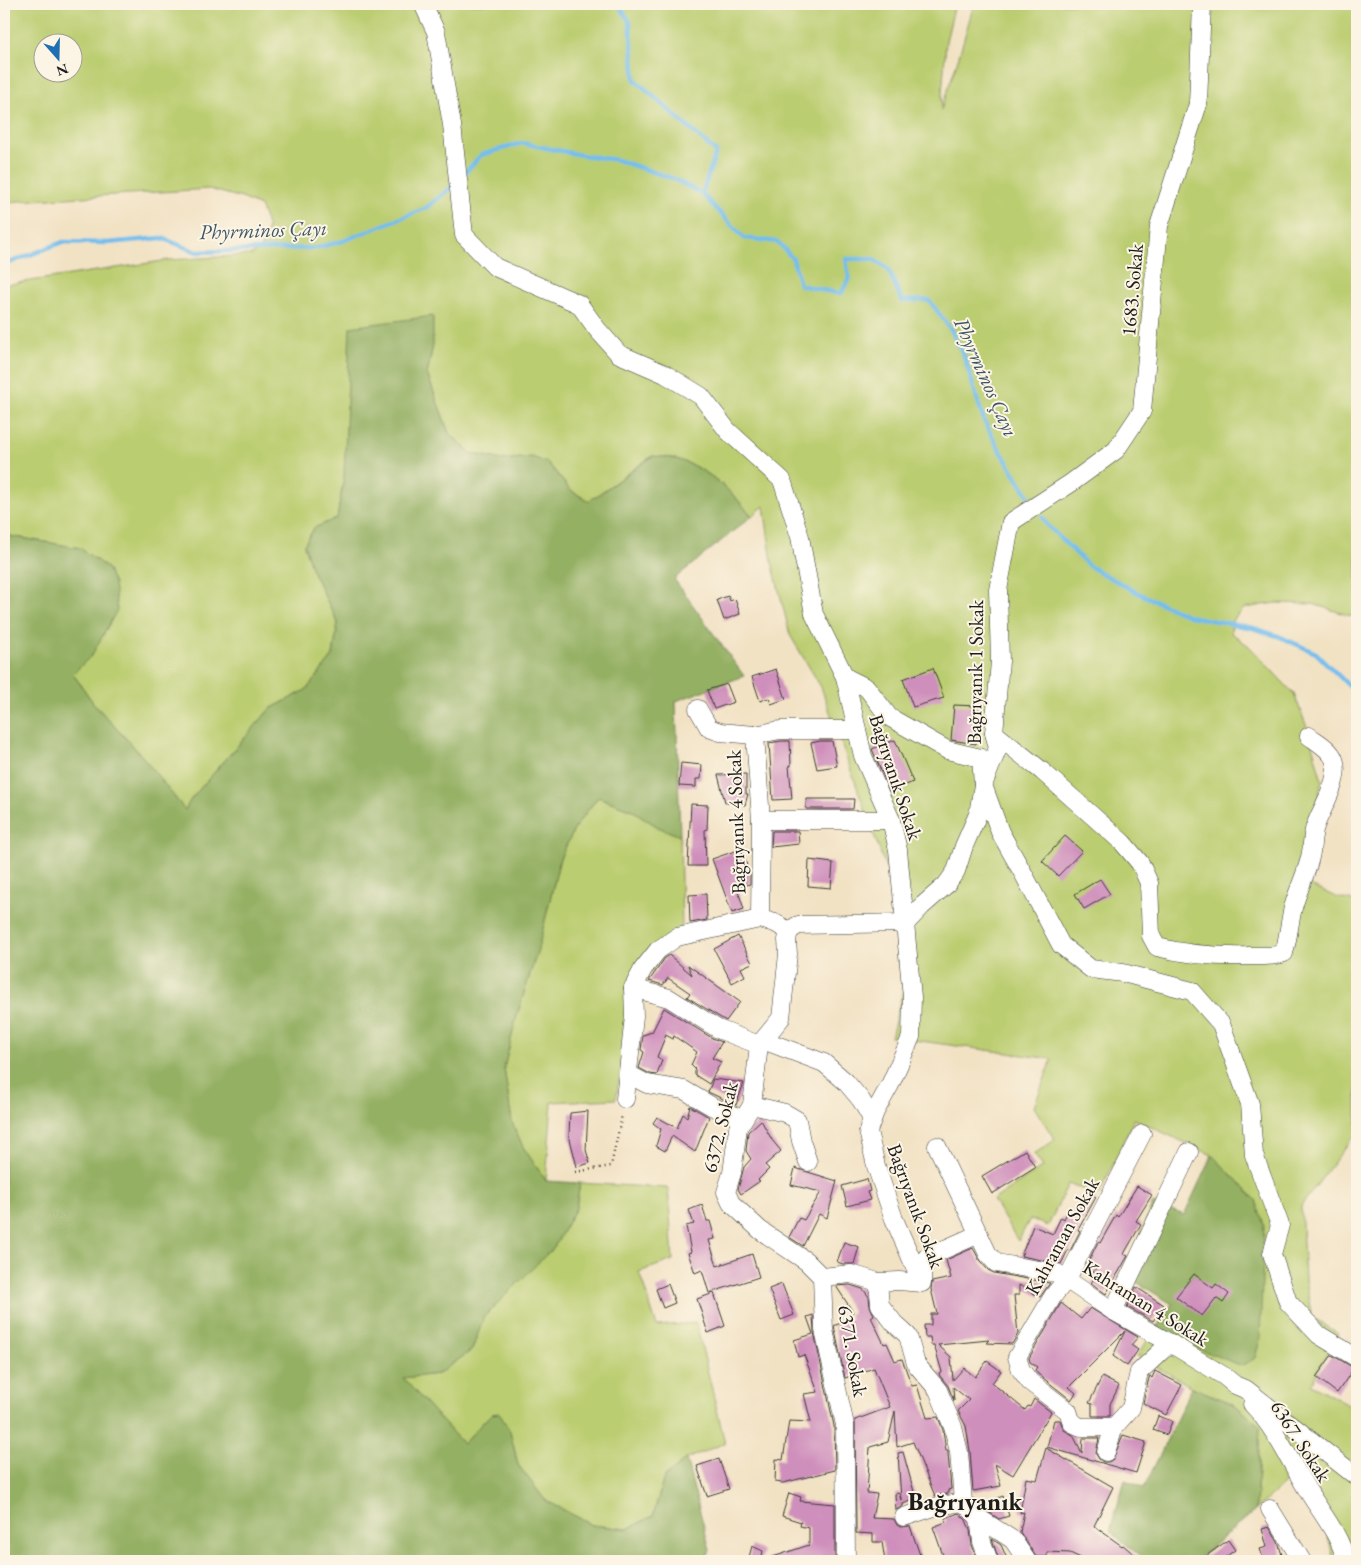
<svg xmlns="http://www.w3.org/2000/svg" width="1361" height="1565" viewBox="0 0 1361 1565" font-family="'EB Garamond',serif">
<rect width="100%" height="100%" fill="#fcf5e5"/>
<filter id="ink" filterUnits="userSpaceOnUse"><feTurbulence type="fractalNoise" baseFrequency=".02" numOctaves="2"/><feDisplacementMap in="SourceGraphic" scale="10" xChannelSelector="R" yChannelSelector="G"/><feConvolveMatrix kernelMatrix="1 2 1 2 8 2 1 2 1" color-interpolation-filters="sRGB"/></filter>
<filter id="wash" filterUnits="userSpaceOnUse"><feTurbulence type="fractalNoise" baseFrequency=".0096" numOctaves="4" result="noise"/><feDisplacementMap in="SourceGraphic" scale="20" xChannelSelector="R" yChannelSelector="G"/><feGaussianBlur stdDeviation="1.12" result="paint"/><feColorMatrix in="noise" values="0 0 0 0 0 0 0 0 0 0 0 0 0 0 0 0 0 1.4 0 .05"/><feComposite in="paint" operator="in"/></filter>
<g filter="url(#wash)">
<rect width="100%" height="100%" fill="#f2e2c4"/>
<g fill="#bbcd71" stroke="#6c7446" fill-rule="evenodd">
<path d="M4,4H955L946,41L941,110L959,56L974,4H1357V618L1313,604L1275,603L1245,608L1232,621L1231,633L1249,646L1294,694L1308,730L1322,781L1302,868L1311,886L1336,897L1357,902V1135L1350,1141L1301,1206L1305,1280L1312,1317L1338,1333L1311,1384L1357,1410V1561H1334L1314,1482L1302,1467L1256,1510L1260,1426L1235,1405L1192,1387L1137,1356L1156,1328L1256,1200L1212,1155L1134,1119L1099,1195L1068,1184L1048,1226L1030,1219L1018,1241L993,1200L1043,1167L1034,1154L1055,1140L1034,1107L1052,1059L891,1037L904,986L891,914L901,910L821,687L790,635L772,562L764,506L752,516C730,491 712,471 679,460C671,457 661,457 652,456L589,501L571,491L548,463L532,457L502,460L471,453L449,433L427,374L433,345L344,477L337,519L314,528L304,545L312,570L338,623L333,656L306,690L270,709L191,799L185,811L141,755L94,704L73,674L92,655L80,548L4,535V285L169,260L252,255L261,247L268,227L260,206L242,198L209,189L18,201L4,204ZM42,42H72V72H42Z"/>
<path d="M598,797L632,810L658,827L680,836L682,930L633,995L616,1099L552,1102L546,1181L523,1147L512,1122L504,1068L517,1015L538,949L560,858L576,826Z"/>
<path d="M580,1183L668,1188L673,1260L639,1272L657,1326L696,1323L725,1443L686,1459L664,1477L653,1516L627,1529L592,1525L545,1500L518,1465L510,1431L491,1414L463,1444L402,1378L438,1374L472,1350L483,1317L554,1247L576,1208Z"/>
</g>
<g fill="#94b063" stroke="#586640">
<path d="M433,316V345L427,374L449,433L471,453L502,460L532,457L548,463L571,491L589,501L653,456C661,457 671,457 679,460C712,471 730,491 752,516L674,579L744,676L676,701L680,836L658,827L632,810L598,797L576,826L560,858L538,949L517,1015L504,1068L512,1122L523,1147L546,1181L580,1183L576,1208L554,1247L484,1317L472,1350L438,1374L403,1378L463,1444L491,1414L499,1413L510,1431L518,1465L545,1500L592,1525L627,1529L653,1516L664,1478L686,1459L710,1550L705,1561H4V535L80,548L107,568L114,583L117,610L92,655L73,674L94,704L141,755L185,810L191,799L270,709L306,690L333,656L338,623L312,570L304,545L314,528L337,518L344,477L350,327Z"/>
<path d="M1212,1155L1256,1200L1264,1225L1260,1340L1255,1358L1243,1366C1213,1355 1184,1344 1156,1328L1172,1304L1125,1275L1153,1203L1184,1215Z"/>
<path d="M1192,1387L1235,1405L1260,1426L1256,1510L1195,1561H1146L1110,1531L1125,1480L1144,1488Z"/>
</g>
<g fill="none" stroke-linecap="round" stroke-linejoin="round">
<g stroke="#74beed" stroke-width="4.5">
<path d="M618,4L630,22L635,80L716,152L702,194L744,238L778,242L793,259L800,285L841,294L849,278L846,259H873L888,269L902,301L929,300L951,330L964,356L984,421L998,447L1028,495"/>
<path d="M463,175L481,155L522,143L581,155L617,160L674,179L702,194"/>
<path d="M4,265L63,242L107,243L162,238L197,252L316,248L343,241L426,208L453,186"/>
<path d="M1042,517L1048,526L1089,566L1138,593L1189,616L1253,628L1278,636L1316,653L1357,694"/>
</g>
</g>
<g id="blocks">
<g fill="#cf8fbc">
<path d="M728,596L730,601L735,599L740,614L724,620L717,600Z"/>
<path d="M933,668L944,698L913,707L903,679Z"/>
<path d="M776,669L786,699L771,704L769,698L760,701L752,677Z"/>
<path d="M727,684L734,702L714,709L707,690Z"/>
<path d="M954,705L977,706L976,744L951,740Z"/>
<path d="M895,740L913,782L890,792L872,749Z"/>
<path d="M781,741H790L791,766H789L792,799L773,800L769,743Z"/>
<path d="M820,741H832L837,766L817,769L811,743Z"/>
<path d="M681,763L702,765L701,779H696V787L679,786Z"/>
<path d="M746,774V794H748L745,805L725,802L718,775Z"/>
<path d="M807,799H854L853,809H806Z"/>
<path d="M691,804L708,805L707,829L705,830L706,866H688Z"/>
<path d="M772,831H798L799,844L771,847Z"/>
<path d="M1065,836L1082,851L1058,876L1042,861Z"/>
<path d="M741,849L750,874V884L737,888L744,909L732,913L712,859Z"/>
<path d="M809,860L833,863L831,888L808,886Z"/>
<path d="M1100,879L1110,894L1084,909L1075,894Z"/>
<path d="M706,894L707,920L690,923L689,895Z"/>
<path d="M738,936L752,963L741,968L745,976L732,983L714,949Z"/>
<path d="M669,955L692,975L688,965L740,1002L726,1021L687,997L690,993L668,978L663,985L649,981L665,958Z"/>
<path d="M664,1008L712,1038L722,1042L712,1058L721,1062L709,1084L695,1075V1069L691,1065L697,1052L674,1036L673,1039L666,1035L657,1057L662,1060L657,1075L650,1074L639,1068L644,1052L641,1050L643,1035L652,1032Z"/>
<path d="M713,1079L744,1083L736,1105L708,1092Z"/>
<path d="M690,1106L709,1117L695,1152L672,1136L665,1151L656,1146L661,1129L653,1123L657,1117L677,1128L683,1114L687,1117Z"/>
<path d="M588,1111L586,1150L590,1163L577,1167L569,1135L570,1113Z"/>
<path d="M761,1120L772,1140L781,1151L765,1165L769,1169L758,1180L760,1181L741,1194L738,1189L744,1167L751,1159L746,1151L748,1132Z"/>
<path d="M1025,1150L1035,1167L992,1194L982,1176Z"/>
<path d="M795,1168L837,1181L827,1218L819,1214L803,1246L789,1237L799,1218L804,1220L821,1192L791,1185Z"/>
<path d="M867,1179L870,1191L867,1192L870,1200L847,1206L842,1186Z"/>
<path d="M1137,1186L1152,1195L1136,1221L1141,1224L1124,1254L1128,1256L1125,1261L1106,1294L1091,1283L1097,1275L1093,1272L1097,1267L1088,1262L1098,1242L1100,1243L1116,1215L1118,1217Z"/>
<path d="M1091,1194L1096,1197L1078,1230L1080,1231L1070,1251L1068,1250L1061,1264L1021,1256L1033,1226L1053,1234L1061,1217L1064,1219L1068,1211L1076,1212Z"/>
<path d="M702,1205L707,1221H710L715,1239L709,1240L717,1266L752,1254L759,1277L709,1293L702,1270L695,1273L688,1253L691,1252L686,1226L694,1224L689,1210Z"/>
<path d="M844,1242L859,1247L854,1264H843L837,1262Z"/>
<path d="M973,1248L980,1261L988,1270L994,1273L1050,1283L1040,1297L1019,1285V1295H1014L1018,1334L1012,1344L986,1343L989,1340L938,1345L951,1357L953,1380L964,1368L975,1377L987,1361L1001,1371L992,1383L1025,1410L1028,1406L1030,1407L1034,1399L1051,1412L1013,1475L995,1464L1001,1486L973,1491L970,1451L966,1426L958,1411L969,1400L953,1387L954,1401L948,1386L940,1376L939,1373L942,1372L934,1345H931L930,1337H925L924,1325H931V1314H937L931,1289L932,1282L951,1278L946,1260Z"/>
<path d="M1194,1274L1213,1288L1216,1284L1229,1294L1223,1303L1216,1298L1202,1316L1176,1297Z"/>
<path d="M668,1284L675,1303L663,1308L656,1289Z"/>
<path d="M782,1284L794,1315L781,1320L769,1289Z"/>
<path d="M850,1285L863,1289L869,1297L870,1306L874,1315L871,1317L884,1344L887,1343L895,1361L902,1359L912,1386L917,1385L927,1418L938,1417L943,1430L946,1451L948,1450V1454L951,1489L948,1490V1494L935,1496L913,1442L897,1447L895,1411L888,1442L870,1447L867,1493L877,1494L872,1518L894,1519L897,1525L901,1527L910,1526L922,1561H885L882,1542H873V1534L856,1533L855,1420L890,1407L874,1368L845,1378L834,1326L851,1318L849,1315L853,1312L836,1286Z"/>
<path d="M1136,1287L1164,1305L1153,1321L1127,1307Z"/>
<path d="M714,1293L725,1326L708,1333L697,1299Z"/>
<path d="M1061,1303L1081,1319L1090,1308L1138,1337L1131,1345L1138,1350L1127,1366L1113,1356L1125,1331L1069,1387L1076,1393L1071,1400L1038,1374L1035,1370L1037,1367L1030,1362L1029,1358Z"/>
<path d="M813,1315L814,1332L834,1426L835,1470L783,1483L775,1482L776,1459L783,1460L789,1421L811,1422L804,1394L818,1392L804,1355L798,1357L794,1340L813,1334L807,1317Z"/>
<path d="M1332,1355L1354,1368L1337,1393L1316,1377Z"/>
<path d="M1155,1371L1182,1385L1166,1415L1143,1403L1149,1378L1150,1376L1152,1378Z"/>
<path d="M1102,1377L1119,1386L1110,1404V1416H1092V1404L1089,1403Z"/>
<path d="M1158,1416L1172,1421L1167,1435L1153,1430Z"/>
<path d="M1054,1420H1060L1064,1430L1073,1435L1082,1453L1083,1438H1099L1096,1454L1099,1459L1103,1462H1109L1113,1459L1123,1435L1146,1442L1136,1473L1047,1447Z"/>
<path d="M1046,1448L1113,1487L1094,1526L1122,1546L1123,1545L1142,1561H1087L1070,1553L1047,1552V1557H1036L1020,1532L1024,1512L1020,1513L1026,1478L1037,1480Z"/>
<path d="M903,1452L916,1499L903,1504V1506L896,1510L895,1494L899,1493L901,1500L898,1453Z"/>
<path d="M719,1459L729,1489L707,1496L697,1466Z"/>
<path d="M789,1493L801,1497L800,1501L835,1504V1561H767V1559L809,1545V1528L800,1526L801,1522L782,1516Z"/>
<path d="M1003,1496L1009,1516L999,1519L987,1511L985,1503Z"/>
<path d="M959,1513L966,1520L970,1530L972,1545L978,1561H945L933,1527L946,1522L945,1518Z"/>
<path d="M1269,1527L1278,1542L1282,1555L1278,1556L1279,1561H1264L1260,1549L1267,1547L1262,1529Z"/>
<path d="M992,1539L1001,1545L1008,1561H999Z"/>
<path d="M1228,1540L1235,1550L1220,1561H1199Z"/>
<path d="M752,1546L763,1551L761,1561H748Z"/>
</g>
</g>
</g>
<g filter="url(#ink)">
<use href="#blocks" fill-opacity="0" stroke="#3c3a35" stroke-width="1"/>
<g fill="none" stroke-linecap="round" stroke-linejoin="round">
<defs>
<g id="minor">
<path d="M423,4L436,32L452,125L464,235L495,267L579,304L597,329L619,354L665,374L701,396L728,431L782,480L800,537L814,614L845,677L863,756L891,820L898,850L912,997L911,1037L890,1085L875,1112L868,1131L876,1166L894,1219L922,1283L899,1281L878,1282L851,1274L822,1277"/>
<path d="M845,677L867,688L889,717L947,750L981,758L983,785L1000,832L1023,873L1061,945L1091,969L1123,973L1192,991L1221,1024L1250,1104L1254,1155L1280,1225L1272,1254L1288,1302L1319,1335L1357,1358"/>
<path d="M698,709L709,728L720,732L755,735"/>
<path d="M994,733L1042,771L1123,843L1140,863L1149,883L1151,936L1157,947C1188,955 1218,957 1250,956C1262,956 1273,957 1284,953C1288,939 1289,926 1292,912C1296,893 1306,876 1310,857C1313,846 1311,835 1316,824C1322,807 1342,778 1334,759C1330,749 1317,742 1309,736"/>
<path d="M761,820H891"/>
<path d="M760,919L761,820L755,735L780,730H857"/>
<path d="M789,931L798,925L906,923L922,906L946,885L956,871L964,846L978,814L983,785L998,748L994,733L1000,661L998,590L1011,522L1071,483L1116,450L1142,411L1159,226L1198,104L1202,4"/>
<path d="M789,931L787,940L788,954L781,1018L759,1045L752,1105L738,1128L732,1173L726,1192L731,1203L760,1230L806,1261L822,1277L824,1330L845,1425L846,1561"/>
<path d="M633,988L669,998L718,1029L759,1045"/>
<path d="M763,1040L824,1063L846,1082L861,1100L872,1119"/>
<path d="M628,1074L647,1084L684,1090L713,1107L743,1119"/>
<path d="M625,1099L634,1016L633,988L643,969L658,950L677,937L760,919L775,923L789,931"/>
<path d="M752,1105L785,1113L797,1120L801,1141L808,1162"/>
<path d="M937,1146L988,1254L996,1263L1057,1273L1113,1311L1170,1343L1224,1376L1235,1385L1247,1390L1357,1477"/>
<path d="M922,1281L923,1262L927,1257L979,1234"/>
<path d="M878,1282L880,1305L894,1323L908,1336L916,1364L938,1390L953,1427L959,1452L963,1502L979,1518L1013,1540L1027,1561"/>
<path d="M1113,1311L1189,1152"/>
<path d="M1252,1404C1276,1429 1290,1461 1308,1491C1322,1514 1340,1535 1346,1561"/>
<path d="M1114,1427H1081L1072,1423L1068,1411L1030,1382L1021,1370L1017,1357L1053,1296L1067,1279L1142,1134"/>
<path d="M1106,1452L1114,1427L1131,1408L1139,1372L1170,1343"/>
<path d="M1270,1509L1302,1561"/>
<path d="M904,1517L934,1507L963,1502"/>
<path d="M979,1518L982,1542L989,1561"/>
</g>
</defs>
<use href="#minor" stroke="#3c3a35" stroke-width="19"/>
<path stroke="#3c3a35" stroke-width="2.5" stroke-dasharray="1 4" stroke-linecap="butt" d="M575,1172L611,1166L622,1115"/>
<use href="#minor" stroke="#fff" stroke-width="18"/>
</g>
</g>
<g text-anchor="middle" stroke-width="4" stroke-linejoin="round" paint-order="stroke">
<g font-size="20" fill="#1c1c1c" stroke="#fcf5e5">
<text transform="translate(1132 290) rotate(-85)" y="7">1683. Sokak</text>
<text transform="translate(975 672) rotate(-89)" y="7">Bağrıyanık 1 Sokak</text>
<text transform="translate(896 777) rotate(72)" y="7">Bağrıyanık Sokak</text>
<text transform="translate(736 822) rotate(-92)" y="7">Bağrıyanık 4 Sokak</text>
<text transform="translate(720 1127) rotate(-76)" y="7">6372. Sokak</text>
<text transform="translate(916 1206) rotate(70)" y="7">Bağrıyanık Sokak</text>
<text transform="translate(1062 1236) rotate(-61)" y="7">Kahraman Sokak</text>
<text transform="translate(1146 1303) rotate(32)" y="7">Kahraman 4 Sokak</text>
<text transform="translate(853 1351) rotate(80)" y="7">6371. Sokak</text>
<text transform="translate(1301 1441) rotate(57)" y="7">6367. Sokak</text>
</g>
<g font-size="21" font-style="italic" fill="#3b5565" stroke="#fcf5e5">
<text transform="translate(263 230) rotate(-2)" y="7">Phyrminos Çayı</text>
<text transform="translate(986 377) rotate(66)" y="7">Phyrminos Çayı</text>
</g>
<g font-size="25" font-weight="bold" fill="#1c1c1c" stroke="#fcf5e5">
<text x="965" y="1510">Bağrıyanık</text>
</g>
</g>
<rect width="1361" height="1565" fill="none" stroke="#fcf5e5" stroke-width="20"/>
<g transform="translate(58 58) rotate(160)"><circle r="24" fill="#fcf5e5" stroke="#a29e95"/>
<path d="M0-4L9 19L0 12L-9 19Z" fill="#1f6fb2"/>
<text y="-8" font-size="14" font-weight="bold" text-anchor="middle" fill="#1c1c1c">N</text>
</g>
</svg>
